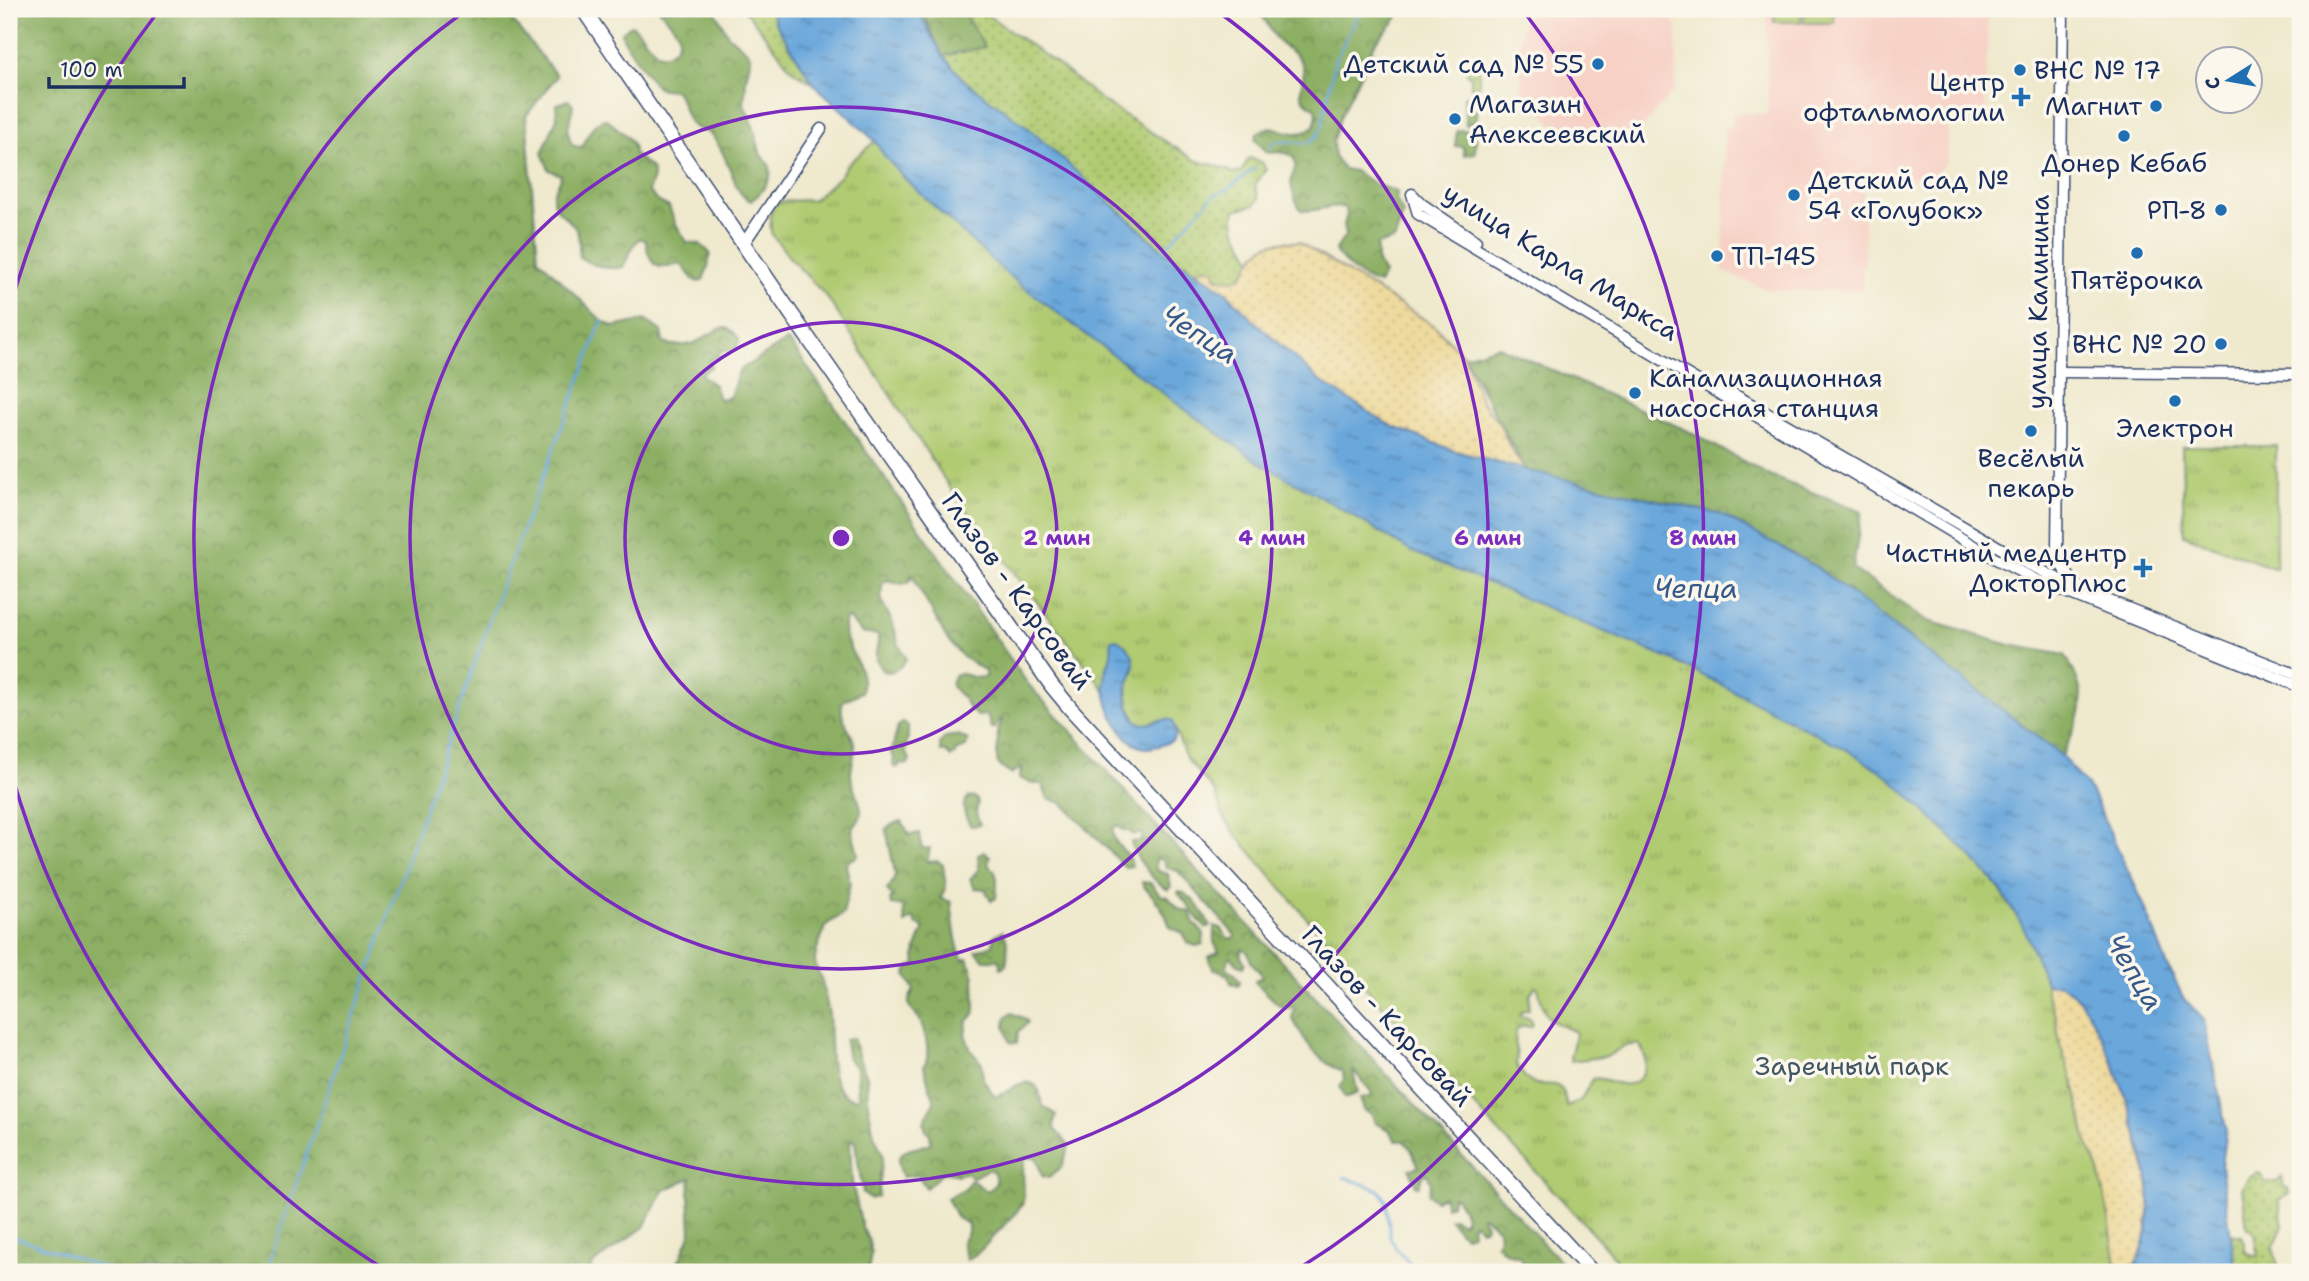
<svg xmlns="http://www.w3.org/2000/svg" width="2309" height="1281" viewBox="0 0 2309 1281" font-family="'Shantell Sans',sans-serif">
<defs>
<pattern id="grass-dots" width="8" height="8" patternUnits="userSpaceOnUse" patternTransform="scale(1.75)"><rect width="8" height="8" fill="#b0cb71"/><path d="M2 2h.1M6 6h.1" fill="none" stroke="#8ea560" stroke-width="1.8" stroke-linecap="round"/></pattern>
<pattern id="forest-crowns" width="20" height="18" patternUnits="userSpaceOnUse" patternTransform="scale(1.75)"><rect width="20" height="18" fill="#8caf63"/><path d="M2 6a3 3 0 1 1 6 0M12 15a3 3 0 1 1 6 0" fill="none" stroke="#728f55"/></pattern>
<pattern id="sand-dots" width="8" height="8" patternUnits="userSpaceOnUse" patternTransform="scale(1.75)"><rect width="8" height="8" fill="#eeda9e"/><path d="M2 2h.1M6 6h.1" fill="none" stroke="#ccbb8a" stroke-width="1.8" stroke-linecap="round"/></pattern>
<pattern id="park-tufts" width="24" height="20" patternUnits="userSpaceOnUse" patternTransform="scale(1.75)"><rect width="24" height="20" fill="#b0cb71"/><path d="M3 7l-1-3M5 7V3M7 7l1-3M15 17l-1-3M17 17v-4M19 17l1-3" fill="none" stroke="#8ea560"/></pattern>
<pattern id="water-ripples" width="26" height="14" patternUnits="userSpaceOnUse" patternTransform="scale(1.75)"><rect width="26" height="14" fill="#6aa7db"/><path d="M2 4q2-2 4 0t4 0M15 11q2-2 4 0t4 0" fill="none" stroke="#5688b5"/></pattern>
</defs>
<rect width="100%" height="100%" fill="#fbf7ec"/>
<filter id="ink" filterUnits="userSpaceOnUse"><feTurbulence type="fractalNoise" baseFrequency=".0143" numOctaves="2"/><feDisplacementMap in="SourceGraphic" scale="14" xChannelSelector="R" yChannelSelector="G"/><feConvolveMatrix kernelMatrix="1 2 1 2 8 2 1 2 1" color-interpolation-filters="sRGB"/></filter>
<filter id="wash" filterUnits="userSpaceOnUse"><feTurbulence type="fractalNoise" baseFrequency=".00686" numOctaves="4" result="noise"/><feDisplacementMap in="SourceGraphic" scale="28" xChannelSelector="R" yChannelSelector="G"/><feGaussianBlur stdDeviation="1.57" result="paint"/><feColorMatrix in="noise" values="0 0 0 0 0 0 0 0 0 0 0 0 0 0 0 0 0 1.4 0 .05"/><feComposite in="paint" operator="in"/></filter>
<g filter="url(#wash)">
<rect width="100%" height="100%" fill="#efe9cd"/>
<g fill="#f7d1c6">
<path d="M1535,9H1661L1677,26L1676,88L1634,137L1565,136L1522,92L1519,40L1523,20Z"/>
<path d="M1767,9H1988L1985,112L1948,114V161L1931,177H1863L1865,265H1862L1863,291L1769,290L1723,271L1725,126H1732V113L1768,114Z"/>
</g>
<g fill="url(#grass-dots)" stroke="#667d68" stroke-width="2">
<path d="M744,9H770L776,24L814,84L793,71Z"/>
<path d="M917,9H979L1054,62L1104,102L1195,160C1206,164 1225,166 1232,173L1241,172L1249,158L1262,162L1266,170L1255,185L1259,198L1255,205L1235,210C1230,233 1246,241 1252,262C1237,286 1225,286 1206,267L1196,271L1166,253L1027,127L965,81L943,56Z"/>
<path d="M1479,63V88H1471V76L1467,75V64Z"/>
<path d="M2258,1173L2261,1174L2263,1180C2269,1185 2278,1183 2282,1177L2284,1188H2288L2289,1194L2279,1200L2283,1226L2273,1248L2280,1272H2236L2231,1234L2242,1236L2246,1253L2258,1256L2254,1233L2247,1227L2242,1188L2248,1178Z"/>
</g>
<g fill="url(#forest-crowns)" stroke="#546f60" stroke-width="2">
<path d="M9,9H503L557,76L526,116L538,258L602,321L614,327L645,320L661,331L663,343C676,347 690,346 702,339C716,331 726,319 739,339L737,348L731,352L721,350L718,356L709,361L711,367L701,373L702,376L714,385L719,399L730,397L738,373L743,368L787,341L792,345L1028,684L1162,832L1570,1272H1524L1521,1257C1506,1253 1507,1255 1496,1243L1499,1238L1498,1229L1483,1216L1481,1217L1486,1225L1485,1228L1481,1229L1474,1223L1471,1225L1472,1233L1466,1236L1460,1232L1449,1219L1454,1218L1462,1223L1466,1218L1457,1198L1453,1197L1452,1204L1446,1207L1443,1196L1435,1200L1428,1194L1431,1184L1427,1174L1422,1176L1419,1186H1416L1410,1169L1419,1167L1411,1149L1404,1141H1396L1389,1130L1375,1123L1372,1115L1364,1110L1360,1098L1372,1097L1370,1090L1352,1069L1358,1093L1345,1098L1340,1086L1344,1081L1343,1071C1317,1062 1305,1041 1292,1018L1295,1007L1284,1008L1279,1005L1256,983L1255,980L1262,977C1260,969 1254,968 1251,961C1248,955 1250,953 1244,949L1241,950V957L1245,963L1243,967L1238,965L1231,957L1228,959L1226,969L1233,972L1240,981L1238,986L1231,983L1228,975L1213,969L1209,957L1219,952L1214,942V926L1222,929L1227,938H1234L1235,935L1178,871L1167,868L1163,860L1156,858V870L1168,874L1171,887L1169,890C1157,886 1134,857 1131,842L1142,841V833L1134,835L1128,831L1123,830L1118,825L1113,828C1111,846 1130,850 1132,866L1125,867L1062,803L1048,799L1042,784L1031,783L1019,778L1022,767L1011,774C991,762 998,760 998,741C997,732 998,728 1002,720L998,721L995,728H991L987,715L977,716C974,713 971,711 969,708C966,705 966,701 963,698C955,690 946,685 956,674C966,672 970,680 985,677V671L963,657L947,639L911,574L910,581C900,588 895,579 885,581L882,585L881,601L893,623L898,643L906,658C903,666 893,675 883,671C869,655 880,651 878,635L862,633L848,618L845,619C838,644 869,666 861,692L843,701C837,716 850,728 854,742C857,751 851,764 851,774C851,789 861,799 861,811C861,820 856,824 852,830L858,854L855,858L850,860L846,865L850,884L843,914L826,925C823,937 815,947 815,961C815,968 820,974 822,982C824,992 827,1003 829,1014C832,1036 823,1099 858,1099L857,1068L848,1059L845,1042L846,1039L853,1038L860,1061L867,1077L868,1104L874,1135L883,1155L878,1197L869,1199L863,1193L855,1143L853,1140L850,1141L852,1182L862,1227L869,1241L871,1253L868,1272H672L680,1259L691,1232L689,1192L691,1178L664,1190L644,1227L593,1264L590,1272H9Z"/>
<path d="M659,9H714L728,35L748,52L751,58L746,78L744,106L751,118L761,156C781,170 765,190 751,201C736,195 735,178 728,165C724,155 716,137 707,132C699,128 694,129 689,121C683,111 683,99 675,90C670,89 663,90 659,88C652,84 624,42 621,33L631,25C645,30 657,72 676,46C686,31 665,19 659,9Z"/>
<path d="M921,9H961L985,47L943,56Z"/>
<path d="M1243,9H1402L1396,20L1375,43L1341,115L1333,140L1334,157L1344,169L1354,171L1376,185L1397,192L1396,200L1403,213L1395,239L1377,245V261L1384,274L1379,284C1363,280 1345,265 1335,251L1345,236L1344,225L1347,215L1345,208C1332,202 1315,214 1301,210C1296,202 1292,193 1291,184C1291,173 1303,161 1288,154C1281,150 1273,154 1266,152L1255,139L1257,133L1271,127C1287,131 1299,139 1314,126L1317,115L1315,108C1287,93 1311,82 1301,62C1297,53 1288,50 1281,44C1264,29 1272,13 1243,9Z"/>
<path d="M1477,93L1476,121L1466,125L1464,97Z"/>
<path d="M568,100L573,105L568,131L571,144L577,147L583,146C588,134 593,120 607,119C617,130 635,137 634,154C649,169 660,165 648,191L657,201L669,207L676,225L687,242L700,244L710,253L708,267L703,280L697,282L692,278L681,264L660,267L654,264L648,253L646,241L640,238L635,243L623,267C612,271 589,265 580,257C578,248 581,238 576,229C569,217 553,213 553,197C553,188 561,184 561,175L549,170L542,153L557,118L556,105Z"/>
<path d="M1457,130L1476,131L1475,153L1464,155L1463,147L1455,146Z"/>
<path d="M1498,346L1688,431L1772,477L1862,511L1853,569L1928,621L2010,645L2065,655C2092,701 2082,712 2062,756L1815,566L1722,515L1525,470L1464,356Z"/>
<path d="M903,723L908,726V737L905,752L910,759L908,764L904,765L900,762L899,766L896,768L893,766L894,757L891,754L898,726Z"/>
<path d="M958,735L968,740L966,747L955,751V755L951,757L946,752H941L940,743L946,737Z"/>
<path d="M969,797H974L978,801L976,813L980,825L971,826C965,817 959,805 969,797Z"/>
<path d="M902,821L909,835L919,833L922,849L930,848L927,862L938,861L943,865L946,888L940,898L951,902C954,921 954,942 963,960L968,958L974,977L975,1009L974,1014L967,1022L965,1034L971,1051L982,1063L983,1079L995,1097C1007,1094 1027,1072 1038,1089C1041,1093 1040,1101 1043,1106L1056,1115C1050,1135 1061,1131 1069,1146L1062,1166L1049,1178L1042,1176L1036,1157L1025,1158C1020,1174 1027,1190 1022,1206L979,1252L967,1260L962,1243L968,1232V1224L957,1218L947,1198L964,1189L970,1181H973L985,1190H990L996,1183L994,1172L988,1169L972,1178L967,1172L958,1175L943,1172L926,1188L918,1175L903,1177C889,1146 911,1152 931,1143L930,1134L926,1130L924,1122L935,1100L929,1086L924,1066C932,1054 925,1033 920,1020C917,1014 907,1009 909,1001C909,997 912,994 914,990L906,974L909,967L916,965C913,947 919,943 924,928L916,924L913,918L905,923L903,907L891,905L890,900L893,897L887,890L894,880L895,873L886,829L893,824Z"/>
<path d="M984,852L990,857L988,865C1000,872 997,885 996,898L991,901L985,889L975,888L970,879L979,869L978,855Z"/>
<path d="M1142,882L1151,883L1160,895L1168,897L1179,909L1190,912L1194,923L1204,934L1203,944L1196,946L1187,943L1183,933L1170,927C1165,910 1155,897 1143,886Z"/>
<path d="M1179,891C1192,894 1205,915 1210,926L1206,928C1195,918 1189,904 1178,893Z"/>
<path d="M1002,931C1009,939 1008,955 1006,965L1001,968L999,960H984L976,951L993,945L994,936Z"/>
<path d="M1011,1013L1024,1018L1028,1022L1018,1032L1017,1043L1010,1042L1005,1027L1006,1017Z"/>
</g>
<g fill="url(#sand-dots)" stroke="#84847e" stroke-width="2">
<path d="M1299,242L1435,326L1464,356L1481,400L1500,425L1512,451L1525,470L1455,451L1391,426L1320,381L1254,321L1224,290L1196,271L1206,267L1214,269L1217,278C1248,287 1243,266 1260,250C1269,240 1286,242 1299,242Z"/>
<path d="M2046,983C2054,985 2060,982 2067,987C2104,1015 2131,1108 2141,1153C2144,1164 2149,1177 2149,1189C2150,1217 2147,1250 2131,1272H2117L2099,1171L2086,1140L2074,1084L2060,1045L2055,1015L2046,992Z"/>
</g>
<g fill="url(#park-tufts)" stroke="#667d68" stroke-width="2" fill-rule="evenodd">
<path d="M875,141L886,158L905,179L1008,275L1183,408L1259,462L1337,506L1411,551L1677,662L1844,748L1888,776L1969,854L2000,889L2025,930L2046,983V993L2055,1015L2060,1045L2074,1084L2086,1140L2099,1171L2109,1218L2117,1272H1626L1603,1244L1379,1003L1237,836L1224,818L1215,792L1186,758L1172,721L1159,720L1147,724H1141L1136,720L1130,708L1127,689L1134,669L1111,641L1113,653L1105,670V690L955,496L827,297L790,258L771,233L770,216L774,205L782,201L813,200L840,176L846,166ZM1535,986L1538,988C1546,1018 1544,1019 1574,1031L1576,1034L1570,1057L1571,1061L1608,1056L1624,1046L1638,1044C1650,1055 1647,1081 1629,1084C1616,1087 1606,1076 1592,1079L1581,1100L1567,1106C1565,1101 1565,1093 1562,1090C1555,1081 1544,1086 1535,1084C1528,1083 1519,1070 1516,1064C1519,1052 1512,1040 1517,1029L1524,1026L1531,1027L1533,1024L1529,1018L1519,1016L1522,1011L1529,1009L1530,995Z"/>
<path d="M2182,446H2276V569L2184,535Z"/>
</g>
<g fill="#b0cb71" stroke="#667d68" stroke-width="2">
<rect x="1774" y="9" width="27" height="13"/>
<rect x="1804" y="9" width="30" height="14"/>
</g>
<g fill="url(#water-ripples)" stroke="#426b9c" stroke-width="2">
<path d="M770,9H917L943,56L965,81L1027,127L1166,253L1224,290L1254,321L1320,381L1391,426L1455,451L1525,470L1722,515L1815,566L2062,756L2091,791L2144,905L2166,962L2184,999L2204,1020L2226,1128L2221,1166L2236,1272H2132C2147,1249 2151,1216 2149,1189C2147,1154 2094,972 2050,985L2046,983L2025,930L2000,889L1969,854L1888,776L1844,748L1677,662L1411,551L1337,506L1259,462L1183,408L1008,275L905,179L886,158L875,141L814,84L776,24Z"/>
<path d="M1117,639C1129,646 1137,657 1133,671C1132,677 1128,682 1127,687C1125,697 1130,718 1140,723C1149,727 1160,717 1172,720L1176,733L1173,740C1165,744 1156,748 1147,748C1124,747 1106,708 1105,688C1103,669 1114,661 1111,640Z"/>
</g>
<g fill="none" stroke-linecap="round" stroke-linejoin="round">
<g stroke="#6aa7db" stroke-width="2.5">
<path d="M1270,147L1276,141L1308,143L1317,136L1322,126L1335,60L1361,9"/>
<path d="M1162,251L1213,196L1228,189L1255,168"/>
<path d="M1344,1177L1379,1190L1386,1200L1390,1237L1396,1248L1417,1272"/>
<path d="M9,1235L116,1272"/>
<path d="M266,1272L500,590L602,321"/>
</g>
</g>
</g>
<g filter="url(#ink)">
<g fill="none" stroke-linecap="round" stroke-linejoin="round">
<defs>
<g id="minor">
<path d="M2063,9L2057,550L2061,565L2075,584"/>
<path d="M1412,194L1418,214L1996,559L2036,580L2300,687"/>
<path d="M1413,195L1422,204L1476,241"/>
<path d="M744,243L821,129"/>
<path d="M2060,372L2300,374"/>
<path d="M1725,389L2028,564L2079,589L2300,676"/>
<path d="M2031,564C2044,563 2049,561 2057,550"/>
</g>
<path id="major" d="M583,9L792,315L1052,686L1071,709L1592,1272"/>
</defs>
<use href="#minor" stroke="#3b4b6f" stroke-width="13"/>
<use href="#major" stroke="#3b4b6f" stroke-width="17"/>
<use href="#minor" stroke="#fff" stroke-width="10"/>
<use href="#major" stroke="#fff" stroke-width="14"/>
</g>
</g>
<g fill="none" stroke="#7b2cbf" stroke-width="3.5">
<circle cx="841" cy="538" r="216"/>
<circle cx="841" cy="538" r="431"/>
<path d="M1217 11A647 647 0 1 1 465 11"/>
<path d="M384 1269A862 862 0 0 1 10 768M10 308A862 862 0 0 1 157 13M1525 13A862 862 0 0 1 1298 1269"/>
</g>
<g fill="#1f6fb2" stroke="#fbf7ec" stroke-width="2.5">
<circle cx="1598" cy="64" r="7"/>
<circle cx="2020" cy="70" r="7"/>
<path d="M2017.5 86.5h7v7h7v7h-7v7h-7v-7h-7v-7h7z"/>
<circle cx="2156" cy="106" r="7"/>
<circle cx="1455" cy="119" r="7"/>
<circle cx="2124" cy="136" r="7"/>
<circle cx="1794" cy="195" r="7"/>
<circle cx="2221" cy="210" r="7"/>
<circle cx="2137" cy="253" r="7"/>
<circle cx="1717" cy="256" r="7"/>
<circle cx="2221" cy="344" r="7"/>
<circle cx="1635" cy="393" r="7"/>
<circle cx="2175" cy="401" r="7"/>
<circle cx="2031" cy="431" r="7"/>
<path d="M2139.5 557.5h7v7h7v7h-7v7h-7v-7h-7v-7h7z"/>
</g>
<g text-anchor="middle" stroke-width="7" stroke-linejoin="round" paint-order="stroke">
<g font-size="26" fill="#1b2f5e" stroke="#fbf7ec" text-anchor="end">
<text x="1584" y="73">Детский сад № 55</text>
<text x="2034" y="79" text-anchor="start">ВНС № 17</text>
<text x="2005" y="91">Центр<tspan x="2005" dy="30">офтальмологии</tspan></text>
<text x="1469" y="113" text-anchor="start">Магазин<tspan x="1469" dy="30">Алексеевский</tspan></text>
<text x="2142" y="115">Магнит</text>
<text x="2124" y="172" text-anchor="middle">Донер Кебаб</text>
<text x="1808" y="189" text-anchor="start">Детский сад №<tspan x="1808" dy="30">54 «Голубок»</tspan></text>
<text x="2207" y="219">РП-8</text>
<text x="1731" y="265" text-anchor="start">ТП-145</text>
<text x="2137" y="289" text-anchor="middle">Пятёрочка</text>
<text x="2207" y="353">ВНС № 20</text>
<text x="1649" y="387" text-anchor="start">Канализационная<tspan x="1649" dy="30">насосная станция</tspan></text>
<text x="2175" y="437" text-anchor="middle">Электрон</text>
<text x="2031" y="467" text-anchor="middle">Весёлый<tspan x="2031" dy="30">пекарь</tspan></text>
<text x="2127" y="562">Частный медцентр<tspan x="2127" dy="30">ДокторПлюс</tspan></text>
</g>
<g font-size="26" fill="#1b2f5e" stroke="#fbf7ec">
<text transform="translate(1561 262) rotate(32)" y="9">улица Карла Маркса</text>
<text transform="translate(2038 302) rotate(-89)" y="9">улица Калинина</text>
<text transform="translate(1017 591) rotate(54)" y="9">Глазов - Карсовай</text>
<text transform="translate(1387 1016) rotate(47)" y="9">Глазов - Карсовай</text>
</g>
<g font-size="26" fill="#405663" stroke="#fbf7ec">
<text x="1852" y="1075">Заречный парк</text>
</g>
<g font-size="28" font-style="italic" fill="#37598a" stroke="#fbf7ec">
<text transform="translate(1200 334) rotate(33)" y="10">Чепца</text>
<text x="1696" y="598">Чепца</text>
<text transform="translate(2135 972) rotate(59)" y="10">Чепца</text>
</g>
</g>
<circle cx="841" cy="538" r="10" fill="#7b2cbf" stroke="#fbf7ec" stroke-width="3.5"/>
<g font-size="21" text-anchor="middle" font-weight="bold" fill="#7b2cbf" stroke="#fbf7ec" stroke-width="7" stroke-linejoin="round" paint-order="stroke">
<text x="1057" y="545">2 мин</text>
<text x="1272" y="545">4 мин</text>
<text x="1488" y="545">6 мин</text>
<text x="1703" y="545">8 мин</text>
</g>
<rect width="2309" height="1281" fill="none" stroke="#fbf7ec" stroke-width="35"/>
<g transform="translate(2229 80) rotate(259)"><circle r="33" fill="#fbf7ec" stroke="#a1a7b3" stroke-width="2"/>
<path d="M0-5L12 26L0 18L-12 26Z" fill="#1f6fb2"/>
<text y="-10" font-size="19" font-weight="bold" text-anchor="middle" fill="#1b2f5e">С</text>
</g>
<path d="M49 77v10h135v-10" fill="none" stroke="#1b2f5e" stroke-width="3.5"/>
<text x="60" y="77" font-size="21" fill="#1b2f5e" stroke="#fbf7ec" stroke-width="5" paint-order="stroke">100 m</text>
</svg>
